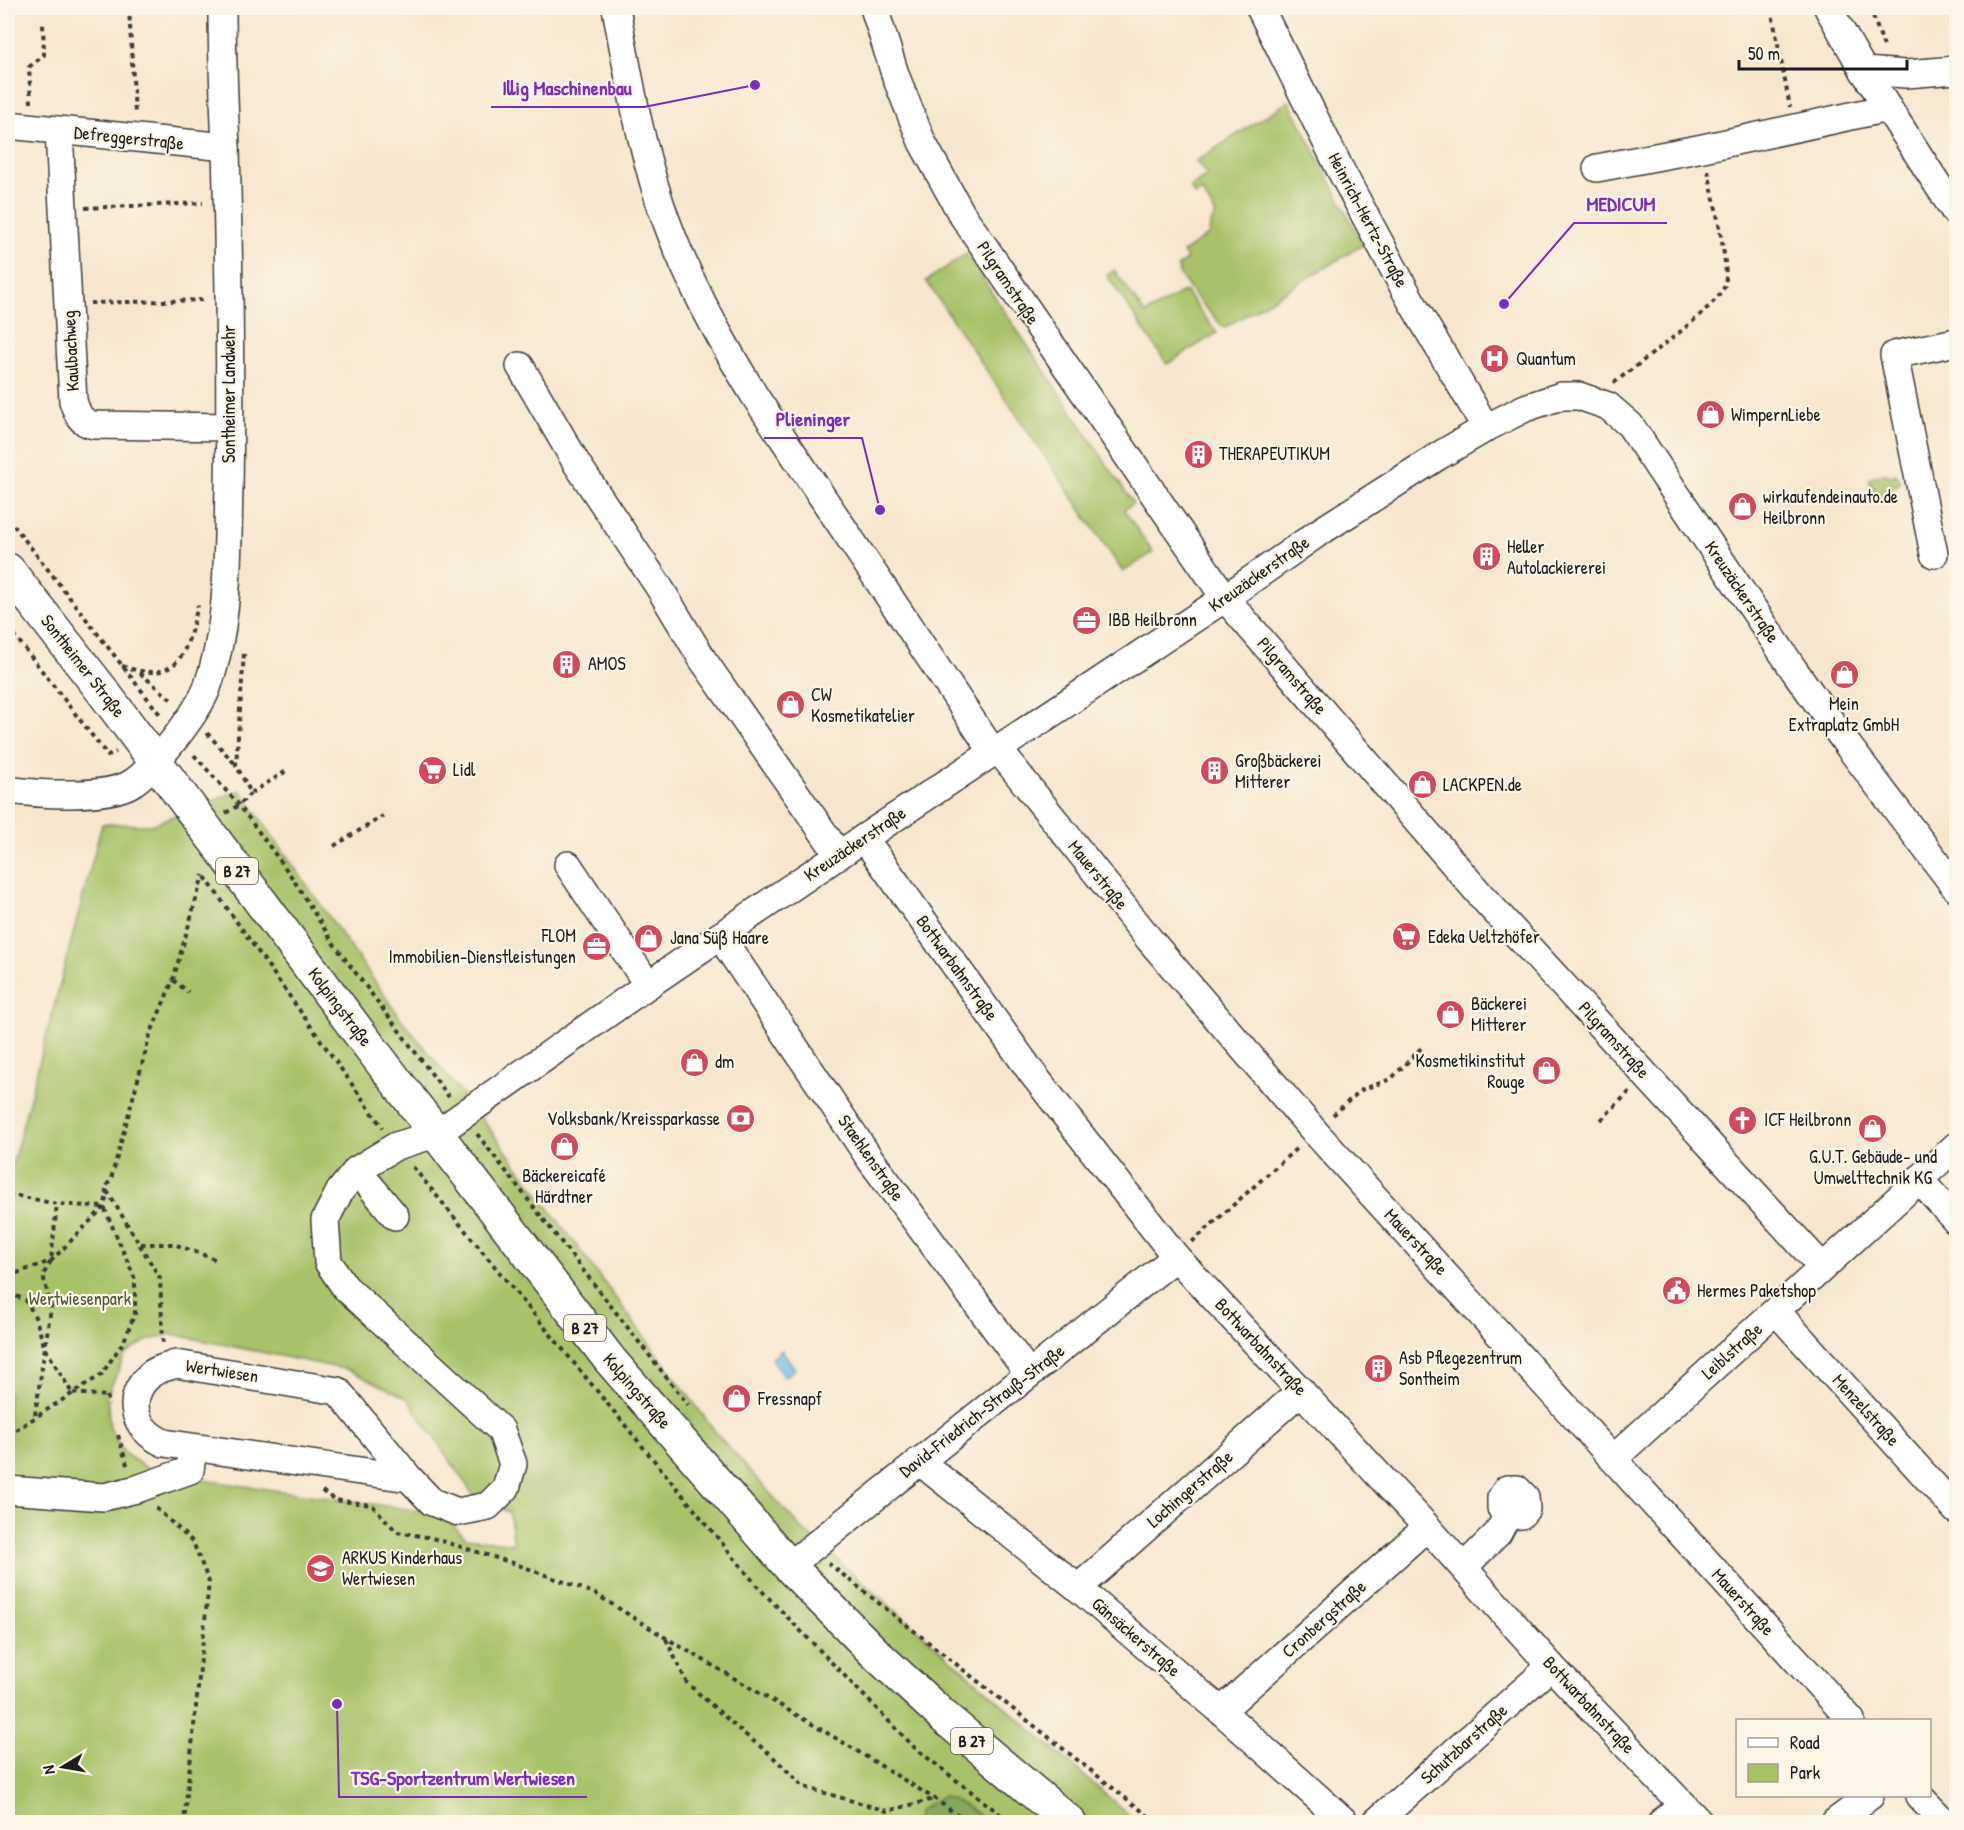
<svg xmlns="http://www.w3.org/2000/svg" width="1964" height="1830" viewBox="0 0 1964 1830" font-family="'Patrick Hand',sans-serif">
<rect width="100%" height="100%" fill="#fcf5e5"/>
<filter id="ink" filterUnits="userSpaceOnUse"><feTurbulence type="fractalNoise" baseFrequency=".0167" numOctaves="2"/><feDisplacementMap in="SourceGraphic" scale="12" xChannelSelector="R" yChannelSelector="G"/><feConvolveMatrix kernelMatrix="1 2 1 2 8 2 1 2 1" color-interpolation-filters="sRGB"/></filter>
<filter id="wash" filterUnits="userSpaceOnUse"><feTurbulence type="fractalNoise" baseFrequency=".008" numOctaves="4" result="noise"/><feDisplacementMap in="SourceGraphic" scale="24" xChannelSelector="R" yChannelSelector="G"/><feGaussianBlur stdDeviation="1.35" result="paint"/><feColorMatrix in="noise" values="0 0 0 0 0 0 0 0 0 0 0 0 0 0 0 0 0 1.4 0 .05"/><feComposite in="paint" operator="in"/></filter>
<g filter="url(#wash)">
<rect width="100%" height="100%" fill="#f7e6ce"/>
<g fill="#a8c269" stroke="#626f42" stroke-width="1.5" fill-rule="evenodd">
<path d="M1289,101L1363,245L1224,328L1194,295L1178,272L1180,270L1177,267L1187,259L1183,252L1209,234L1210,225L1216,215L1202,191L1195,195L1190,188L1207,175L1196,161Z"/>
<path d="M966,254L1133,503L1124,510L1153,552L1123,572L926,281Z"/>
<path d="M1114,270L1145,314L1185,291L1217,333L1167,364L1107,276Z"/>
<path d="M1883,473L1891,476L1896,474L1901,482L1879,498L1869,481L1870,478Z"/>
<path d="M240,790L401,1019L483,1120L717,1434L802,1529L1137,1822H8V1166H12L102,824L151,825ZM171,1334L349,1370L407,1398L476,1499L509,1512L514,1544L466,1538L441,1514L154,1473L125,1454L110,1428L107,1396L125,1355L146,1341Z"/>
</g>
<path fill="#86a85d" stroke="#51623c" stroke-width="1.5" d="M943,1796L966,1806L989,1822H916L919,1810Z"/>
<path fill="#63b9df" stroke="#406a7e" stroke-width="1.5" d="M782,1350L795,1369L784,1377L771,1359Z"/>
</g>
<g filter="url(#ink)">
<g fill="none" stroke-linecap="round" stroke-linejoin="round">
<defs>
<g id="minor">
<path d="M616,8C628,73 639,139 660,203C683,272 718,336 756,398L993,752"/>
<path d="M874,8L896,77L922,142L961,213L1225,598L1484,899L1822,1267"/>
<path d="M1260,8L1340,169L1410,299L1486,428"/>
<path d="M1828,8L1864,71L1956,213"/>
<path d="M1864,71L1906,74L1956,70"/>
<path d="M8,125L226,147"/>
<path d="M59,131L73,401C77,413 80,423 94,425L229,427"/>
<path d="M1597,168L1703,148L1888,108"/>
<path d="M520,366L577,464L659,587L703,660L839,855"/>
<path d="M1934,554L1894,355L1956,342"/>
<path d="M998,749L1149,939L1315,1132L1851,1720"/>
<path d="M8,790C37,794 107,799 132,783C154,769 198,712 207,688C230,625 227,556 229,489C231,376 229,261 226,148C224,101 222,54 222,8"/>
<path d="M864,838L1032,1073L1176,1257L1427,1527L1551,1666L1699,1822"/>
<path d="M568,865L648,985"/>
<path d="M720,936L870,1159L1029,1374"/>
<path d="M357,1170L395,1216"/>
<path d="M1919,1179L1956,1221"/>
<path d="M1776,1311L1956,1510"/>
<path d="M1613,1459L1956,1146"/>
<path d="M919,1461L1078,1588L1221,1711L1345,1822"/>
<path d="M409,1478L164,1443C134,1430 124,1398 150,1375C156,1369 168,1367 176,1364L338,1391L409,1478L432,1502L458,1512L488,1506L506,1488L513,1464L501,1430L345,1287L328,1262L325,1220L340,1191L357,1170L396,1146L436,1134L648,985L864,838L1225,598L1318,533L1440,455L1486,428L1525,408L1561,396H1579L1608,406L1630,425L1794,670L1849,747L1956,888"/>
<path d="M8,1490L104,1497L137,1489L190,1470L193,1449"/>
<path d="M789,1566L1176,1257"/>
<path d="M1464,1567L1498,1533L1507,1516L1521,1515L1526,1509L1525,1497L1517,1489H1507L1501,1498V1508L1507,1516"/>
<path d="M1078,1588L1301,1391"/>
<path d="M1221,1711L1427,1527"/>
<path d="M1919,1796L1944,1822"/>
<path d="M1376,1822L1551,1666"/>
<path d="M1662,1822L1683,1804"/>
<path d="M1835,1822L1870,1796"/>
</g>
<path id="major" d="M8,570L101,689L363,1038L610,1360L789,1566L878,1656L944,1717L1069,1822"/>
</defs>
<use href="#minor" stroke="#3d3a37" stroke-width="30"/>
<use href="#major" stroke="#3d3a37" stroke-width="36"/>
<g stroke="#3d3a37" stroke-width="4" stroke-dasharray="4.5 4.5" stroke-linecap="butt">
<path d="M129,8L135,114"/>
<path d="M1771,8L1790,107"/>
<path d="M1870,8L1885,49"/>
<path d="M31,103L29,67L44,55L43,24"/>
<path d="M85,208L203,203"/>
<path d="M90,303L205,300"/>
<path d="M1614,383C1636,365 1719,307 1725,285C1730,268 1712,192 1708,170"/>
<path d="M8,518L162,717"/>
<path d="M8,627L108,756L116,752"/>
<path d="M122,666C180,686 186,653 198,605"/>
<path d="M140,673L173,701"/>
<path d="M207,733L236,765"/>
<path d="M194,755L239,805L289,873L334,944L449,1097"/>
<path d="M251,793L288,770"/>
<path d="M226,813L239,805L251,793L236,765L244,653"/>
<path d="M334,846L383,816"/>
<path d="M205,877L383,1128"/>
<path d="M173,980L188,992"/>
<path d="M1333,1115L1361,1090L1391,1079L1424,1045"/>
<path d="M1601,1120L1630,1091"/>
<path d="M477,1134L688,1405"/>
<path d="M413,1167L758,1587L915,1748L1010,1822"/>
<path d="M107,1191L160,1278L163,1343"/>
<path d="M8,1194L57,1204L103,1207"/>
<path d="M1192,1242L1298,1147"/>
<path d="M141,1244H174L217,1260"/>
<path d="M8,1276L51,1261L104,1207L107,1195L105,1188L111,1179L150,1035L173,980L203,875"/>
<path d="M8,1293L26,1300L36,1319L44,1346L72,1393"/>
<path d="M73,1393L107,1396"/>
<path d="M107,1396L109,1405"/>
<path d="M35,1415L51,1307L43,1275L51,1261L57,1204"/>
<path d="M8,1435L101,1375L124,1341L135,1313V1279L104,1207"/>
<path d="M118,1435L128,1468"/>
<path d="M322,1491L335,1500L372,1505L397,1532L432,1538L513,1563L594,1593L666,1638L844,1743L935,1799L967,1822"/>
<path d="M156,1508L193,1542L209,1582L184,1822"/>
<path d="M828,1563L1156,1822"/>
<path d="M666,1639L687,1683L742,1732L770,1754L804,1787L887,1811L934,1799"/>
</g>
<use href="#minor" stroke="#fff" stroke-width="27"/>
<use href="#major" stroke="#fff" stroke-width="33"/>
</g>
</g>
<defs>
<symbol id="hospital-disc" viewBox="-11 -11 22 22"><circle r="9.5" fill="#d1495b" stroke="#fcf5e5"/><path d="M-5-5h3v3.5h4V-5h3V5h-3V1.5h-4V5h-3Z" fill="#fff"/></symbol>
<symbol id="shop-disc" viewBox="-11 -11 22 22"><circle r="9.5" fill="#d1495b" stroke="#fcf5e5"/><path d="M-5-2.5h2.3a2.7 3.5 0 0 1 5.4 0H5L5.5 6h-11ZM-1.5-2.5h3a1.5 2.3 0 0 0-3 0Z" fill="#fff"/></symbol>
<symbol id="building-disc" viewBox="-11 -11 22 22"><circle r="9.5" fill="#d1495b" stroke="#fcf5e5"/><path d="M-4-6H4V6H1V3H-1V6H-4ZM-2.5-4.3h1.7v1.8h-1.7ZM.8-4.3h1.7v1.8H.8ZM-2.5-1h1.7V.8h-1.7ZM.8-1h1.7V.8H.8Z" fill="#fff"/></symbol>
<symbol id="office-disc" viewBox="-11 -11 22 22"><circle r="9.5" fill="#d1495b" stroke="#fcf5e5"/><path d="M-6-3h4V-5.5h4V-3h4V5H-6ZM-1-4.5V-3h2v-1.5ZM-6 0V1H6V0Z" fill="#fff"/></symbol>
<symbol id="supermarket-disc" viewBox="-11 -11 22 22"><circle r="9.5" fill="#d1495b" stroke="#fcf5e5"/><path d="M-6-5.5h2.5l.6 2H6L4.5 2H-2.5L-4.4-4H-6ZM-1.5 3.2a1.3 1.3 0 1 0 .1 0ZM3 3.2a1.3 1.3 0 1 0 .1 0Z" fill="#fff"/></symbol>
<symbol id="bank-disc" viewBox="-11 -11 22 22"><circle r="9.5" fill="#d1495b" stroke="#fcf5e5"/><path d="M-6-4H6V4H-6ZM0-2.3a2.3 2.3 0 1 0 0 4.6a2.3 2.3 0 1 0 0-4.6Z" fill="#fff"/></symbol>
<symbol id="church-disc" viewBox="-11 -11 22 22"><circle r="9.5" fill="#d1495b" stroke="#fcf5e5"/><path d="M-1.2-6h2.4v3.5h3.3v2.4h-3.3V6h-2.4V-.1h-3.3v-2.4h3.3Z" fill="#fff"/></symbol>
<symbol id="civic-disc" viewBox="-11 -11 22 22"><circle r="9.5" fill="#d1495b" stroke="#fcf5e5"/><path d="M-.6-6.5H3V-4.5H.6V-3L4-1V1h2V6H-6V1h2V-1L-.6-3ZM-1.2 2.5V6h2.4V2.5Z" fill="#fff"/></symbol>
<symbol id="school-disc" viewBox="-11 -11 22 22"><circle r="9.5" fill="#d1495b" stroke="#fcf5e5"/><path d="M0-5L7-2L0 1L-7-2ZM-4 1L0 2.5L4 1V4Q0 6-4 4Z" fill="#fff"/></symbol>
</defs>
<g fill-rule="evenodd">
<use href="#hospital-disc" x="1478" y="342" width="33" height="33"/>
<use href="#shop-disc" x="1694" y="398" width="33" height="33"/>
<use href="#building-disc" x="1182" y="438" width="33" height="33"/>
<use href="#shop-disc" x="1726" y="490" width="33" height="33"/>
<use href="#building-disc" x="1470" y="540" width="33" height="33"/>
<use href="#office-disc" x="1070" y="604" width="33" height="33"/>
<use href="#building-disc" x="550" y="648" width="33" height="33"/>
<use href="#shop-disc" x="1828" y="658" width="33" height="33"/>
<use href="#shop-disc" x="774" y="688" width="33" height="33"/>
<use href="#supermarket-disc" x="416" y="754" width="33" height="33"/>
<use href="#building-disc" x="1198" y="754" width="33" height="33"/>
<use href="#shop-disc" x="1406" y="768" width="33" height="33"/>
<use href="#supermarket-disc" x="1390" y="920" width="33" height="33"/>
<use href="#shop-disc" x="632" y="922" width="33" height="33"/>
<use href="#office-disc" x="580" y="930" width="33" height="33"/>
<use href="#shop-disc" x="1434" y="998" width="33" height="33"/>
<use href="#shop-disc" x="678" y="1046" width="33" height="33"/>
<use href="#shop-disc" x="1530" y="1054" width="33" height="33"/>
<use href="#bank-disc" x="724" y="1102" width="33" height="33"/>
<use href="#church-disc" x="1726" y="1104" width="33" height="33"/>
<use href="#shop-disc" x="1856" y="1112" width="33" height="33"/>
<use href="#shop-disc" x="548" y="1130" width="33" height="33"/>
<use href="#civic-disc" x="1660" y="1274" width="33" height="33"/>
<use href="#building-disc" x="1362" y="1352" width="33" height="33"/>
<use href="#shop-disc" x="720" y="1382" width="33" height="33"/>
<use href="#school-disc" x="304" y="1552" width="33" height="33"/>
</g>
<g text-anchor="middle" stroke-width="4.5" stroke-linejoin="round" paint-order="stroke">
<g fill="#fcf5e5" stroke="#5f5d58" stroke-width="1.5">
<rect x="216" y="858" width="42" height="26" rx="4.5"/>
<rect x="564" y="1315" width="42" height="26" rx="4.5"/>
<rect x="951" y="1728" width="42" height="26" rx="4.5"/>
</g>
<g font-size="16" font-weight="bold" fill="#1c1c1c">
<text x="237" y="877">B 27</text>
<text x="585" y="1334">B 27</text>
<text x="972" y="1747">B 27</text>
</g>
<g font-size="18" fill="#1c1c1c" stroke="#fcf5e5">
<text transform="translate(129 138) rotate(6)" y="6">Defreggerstraße</text>
<text transform="translate(1368 220) rotate(62)" y="6">Heinrich-Hertz-Straße</text>
<text transform="translate(1008 283) rotate(56)" y="6">Pilgramstraße</text>
<text transform="translate(71 351) rotate(-93)" y="6">Kaulbachweg</text>
<text transform="translate(229 394) rotate(-90)" y="6">Sontheimer Landwehr</text>
<text transform="translate(1259 574) rotate(-35)" y="6">Kreuzäckerstraße</text>
<text transform="translate(1742 592) rotate(56)" y="6">Kreuzäckerstraße</text>
<text transform="translate(83 666) rotate(52)" y="6">Sontheimer Straße</text>
<text transform="translate(1292 676) rotate(49)" y="6">Pilgramstraße</text>
<text transform="translate(855 844) rotate(-34)" y="6">Kreuzäckerstraße</text>
<text transform="translate(1098 875) rotate(51)" y="6">Mauerstraße</text>
<text transform="translate(957 968) rotate(54)" y="6">Bottwarbahnstraße</text>
<text transform="translate(340 1007) rotate(53)" y="6">Kolpingstraße</text>
<text transform="translate(1614 1040) rotate(48)" y="6">Pilgramstraße</text>
<text transform="translate(871 1158) rotate(55)" y="6">Staehlenstraße</text>
<text transform="translate(1416 1242) rotate(47)" y="6">Mauerstraße</text>
<text transform="translate(1261 1347) rotate(47)" y="6">Bottwarbahnstraße</text>
<text transform="translate(1732 1351) rotate(-42)" y="6">Leiblstraße</text>
<text transform="translate(222 1371) rotate(9)" y="6">Wertwiesen</text>
<text transform="translate(637 1391) rotate(49)" y="6">Kolpingstraße</text>
<text transform="translate(1866 1410) rotate(48)" y="6">Menzelstraße</text>
<text transform="translate(982 1411) rotate(-38)" y="6">David-Friedrich-Strauß-Straße</text>
<text transform="translate(1190 1489) rotate(-41)" y="6">Lochingerstraße</text>
<text transform="translate(1743 1602) rotate(48)" y="6">Mauerstraße</text>
<text transform="translate(1324 1619) rotate(-42)" y="6">Cronbergstraße</text>
<text transform="translate(1136 1637) rotate(41)" y="6">Gänsäckerstraße</text>
<text transform="translate(1589 1705) rotate(47)" y="6">Bottwarbahnstraße</text>
<text transform="translate(1464 1744) rotate(-42)" y="6">Schutzbarstraße</text>
</g>
<g font-size="18" fill="#1c1c1c" stroke="#fcf5e5" text-anchor="start">
<text x="1516" y="365">Quantum</text>
<text x="1731" y="421">WimpernLiebe</text>
<text x="1219" y="460">THERAPEUTIKUM</text>
<text x="1763" y="503">wirkaufendeinauto.de<tspan x="1763" dy="21">Heilbronn</tspan></text>
<text x="1507" y="553">Heller<tspan x="1507" dy="21">Autolackiererei</tspan></text>
<text x="1108" y="626">IBB Heilbronn</text>
<text x="588" y="670">AMOS</text>
<text x="811" y="701">CW<tspan x="811" dy="21">Kosmetikatelier</tspan></text>
<text x="1844" y="710" text-anchor="middle">Mein<tspan x="1844" dy="21">Extraplatz GmbH</tspan></text>
<text x="1235" y="767">Großbäckerei<tspan x="1235" dy="21">Mitterer</tspan></text>
<text x="453" y="776">Lidl</text>
<text x="1443" y="791">LACKPEN.de</text>
<text x="576" y="942" text-anchor="end">FLOM<tspan x="576" dy="21">Immobilien-Dienstleistungen</tspan></text>
<text x="1428" y="943">Edeka Ueltzhöfer</text>
<text x="670" y="944">Jana Süß Haare</text>
<text x="1471" y="1010">Bäckerei<tspan x="1471" dy="21">Mitterer</tspan></text>
<text x="1525" y="1067" text-anchor="end">Kosmetikinstitut<tspan x="1525" dy="21">Rouge</tspan></text>
<text x="715" y="1068">dm</text>
<text x="720" y="1125" text-anchor="end">Volksbank/Kreissparkasse</text>
<text x="1764" y="1126">ICF Heilbronn</text>
<text x="1873" y="1163" text-anchor="middle">G.U.T. Gebäude- und<tspan x="1873" dy="21">Umwelttechnik KG</tspan></text>
<text x="564" y="1182" text-anchor="middle">Bäckereicafé<tspan x="564" dy="21">Härdtner</tspan></text>
<text x="1697" y="1297">Hermes Paketshop</text>
<text x="1399" y="1364">Asb Pflegezentrum<tspan x="1399" dy="21">Sontheim</tspan></text>
<text x="758" y="1405">Fressnapf</text>
<text x="342" y="1564">ARKUS Kinderhaus<tspan x="342" dy="21">Wertwiesen</tspan></text>
</g>
<g font-size="18" fill="#4d5637" stroke="#fcf5e5">
<text x="80" y="1305">Wertwiesenpark</text>
</g>
</g>
<path fill="none" stroke="#7b2cbf" stroke-width="2" d="M755 85L644 107H491M1504 304L1574 223H1667M880 510L862 438H764M337 1704L339 1797H587"/>
<g fill="#7b2cbf" stroke="#fcf5e5" stroke-width="2">
<circle cx="755" cy="85" r="6"/>
<circle cx="1504" cy="304" r="6"/>
<circle cx="880" cy="510" r="6"/>
<circle cx="337" cy="1704" r="6"/>
</g>
<g font-size="20" text-anchor="middle" font-weight="bold" fill="#7b2cbf" stroke="#fcf5e5" stroke-width="4.5" stroke-linejoin="round" paint-order="stroke">
<text x="567" y="95">Illig Maschinenbau</text>
<text x="1621" y="211">MEDICUM</text>
<text x="813" y="426">Plieninger</text>
<text x="463" y="1785">TSG-Sportzentrum Wertwiesen</text>
</g>
<rect width="1964" height="1830" fill="none" stroke="#fcf5e5" stroke-width="30"/>
<rect x="1736" y="1719" width="195" height="78" fill="#fcf5e5" stroke="#a29e95" stroke-width="1.5"/>
<rect x="1748" y="1738" width="30" height="9" fill="#ffffff" stroke="#a29e95" stroke-width="1.5"/>
<text x="1790" y="1749" font-size="18" fill="#1c1c1c">Road</text>
<rect x="1748" y="1764" width="30" height="18" fill="#a8c269" stroke="#a29e95" stroke-width="1.5"/>
<text x="1790" y="1779" font-size="18" fill="#1c1c1c">Park</text>
<g transform="translate(63 1767) rotate(259)" stroke="#fcf5e5" stroke-width="4.5" paint-order="stroke">
<path d="M0-4.5L10 22L0 15L-10 22Z" fill="#1c1c1c"/>
<text y="-9" font-size="16" font-weight="bold" text-anchor="middle" fill="#1c1c1c">N</text>
</g>
<path d="M1739 60v9h168v-9" fill="none" stroke="#1c1c1c" stroke-width="3"/>
<text x="1748" y="60" font-size="18" fill="#1c1c1c" stroke="#fcf5e5" stroke-width="4.5" paint-order="stroke">50 m</text>
</svg>
